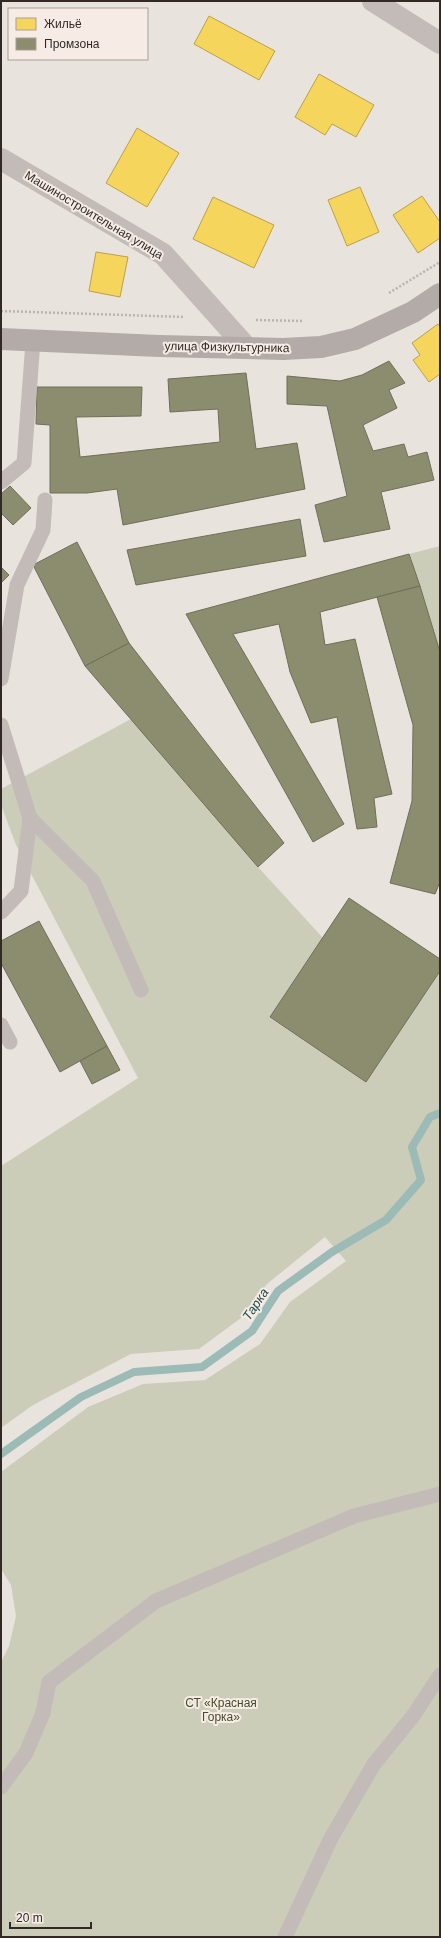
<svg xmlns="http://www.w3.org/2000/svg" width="441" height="1938" viewBox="0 0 441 1938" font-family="Helvetica,sans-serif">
<rect width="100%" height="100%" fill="#e9e3de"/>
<g fill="#cccdb9">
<path d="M440,546V652L409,554Z"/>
<path d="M131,719L258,867L323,938L270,1018L366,1082L440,971V1937H1V1662L9,1646L16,1616L11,1585L1,1569V1472L88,1407L143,1384L205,1380L260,1344L290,1302L346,1261L325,1237L267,1284L241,1318L199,1349L131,1354L33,1405L1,1428V1166L138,1078L16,845L1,805V789Z"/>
</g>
<g fill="#f6d55c" stroke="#bba14c">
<path d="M209,16L275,51L259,80L194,44Z"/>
<path d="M319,74L374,105L356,137L332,124L325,135L295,117Z"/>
<path d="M137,128L179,153L147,207L106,183Z"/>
<path d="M360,187L379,232L347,246L328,200Z"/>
<path d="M422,196L440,222V238L418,253L393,215Z"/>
<path d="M213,197L274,225L254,268L193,239Z"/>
<path d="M96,252L128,257L120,297L89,291Z"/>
<path d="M438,324L440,327V374L429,382L413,360L420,355L412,343Z"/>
</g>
<g fill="#8c8c6e" stroke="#716e58">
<path d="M389,361L405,383L389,390L397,408L363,425L373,451L404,444L408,457L427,452L434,480L381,492L390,529L324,542L315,505L347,496L327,406L287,404V376L340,381L362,375Z"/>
<path d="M246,373L256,449L297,443L305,489L123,525L117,489L87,493H50V425L36,424L37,387H142L141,416L76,417L80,457L220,442L218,409L170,412L168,379Z"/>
<path d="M10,486L31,508L13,525L1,513V494Z"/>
<path d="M300,519L306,556L136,585L127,550Z"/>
<path d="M77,542L129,643L85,666L33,565Z"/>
<path d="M409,554L420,586L320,612L325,645L355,639L392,794L374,798L377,827L357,829L337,717L311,723L290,672L279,624L233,634L344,824L313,842L186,614Z"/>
<path d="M1,567L9,575L1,583Z"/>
<path d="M420,586L440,652V882L435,894L390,883L412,801L413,725L377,597Z"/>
<path d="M129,643L284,843L258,867L85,666Z"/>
<path d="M349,898L440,959V971L366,1082L270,1017Z"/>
<path d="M39,921L107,1046L60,1072L1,963V941Z"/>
<path d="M107,1046L120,1070L92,1084L80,1061Z"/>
</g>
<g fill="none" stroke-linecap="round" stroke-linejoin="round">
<path stroke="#9cbab6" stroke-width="8" d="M1,1454L81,1397L134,1372L202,1367L252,1331L278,1291L332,1252L386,1220L421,1180L412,1147L430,1117L440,1113"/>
<g stroke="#bab3b0" stroke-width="2.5" stroke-dasharray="2 2" stroke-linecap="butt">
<path d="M389,293L440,262"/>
<path d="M1,311L185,317"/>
<path d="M256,320L303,321"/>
</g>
<g stroke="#c2bbb7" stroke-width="15">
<path d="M1,482L24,463L33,341"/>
<path d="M1,679L17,585L43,530L45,500"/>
<path d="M1,725L30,818L93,881L141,990"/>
<path d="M1,912L21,891L30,818"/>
<path d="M1,1025L10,1042"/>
<path d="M1,1787L26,1753L43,1713L49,1682L156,1601L354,1516L440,1494"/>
<path d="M285,1937L331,1838L374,1764L413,1716L440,1675"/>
</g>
<g stroke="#c2bbb7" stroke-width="22">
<path d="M373,1L440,43"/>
<path d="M1,159L163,254L247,348"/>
</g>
<path stroke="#b2aba8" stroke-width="22" d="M1,339L159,346L283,349L321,347L355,339L413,312L440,294"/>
</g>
<g text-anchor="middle" stroke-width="4" stroke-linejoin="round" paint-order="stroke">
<g font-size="12" fill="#322926" stroke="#f6ece5">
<text transform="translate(94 215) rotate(31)" y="4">Машиностроительная улица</text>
<text transform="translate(227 347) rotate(1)" y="4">улица Физкультурника</text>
</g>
<g font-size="12" fill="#454d2d" stroke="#f6ece5">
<text x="221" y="1707">СТ «Красная<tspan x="221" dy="14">Горка»</tspan></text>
</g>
<g font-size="13" font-style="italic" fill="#214e4d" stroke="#f6ece5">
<text transform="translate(255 1304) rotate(-56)" y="5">Тарка</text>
</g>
</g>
<rect width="441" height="1938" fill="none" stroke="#322926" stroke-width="4"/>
<rect x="8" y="8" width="140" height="52" fill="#f6ece5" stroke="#a89e99"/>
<rect x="16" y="18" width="20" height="12" fill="#f6d55c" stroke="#a89e99"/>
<text x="44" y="28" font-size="12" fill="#322926">Жильё</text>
<rect x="16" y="38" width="20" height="12" fill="#8c8c6e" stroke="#a89e99"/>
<text x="44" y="48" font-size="12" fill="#322926">Промзона</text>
<path d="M10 1922v6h81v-6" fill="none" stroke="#322926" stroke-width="2"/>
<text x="16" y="1922" font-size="12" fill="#322926" stroke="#f6ece5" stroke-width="3" paint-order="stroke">20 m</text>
</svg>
